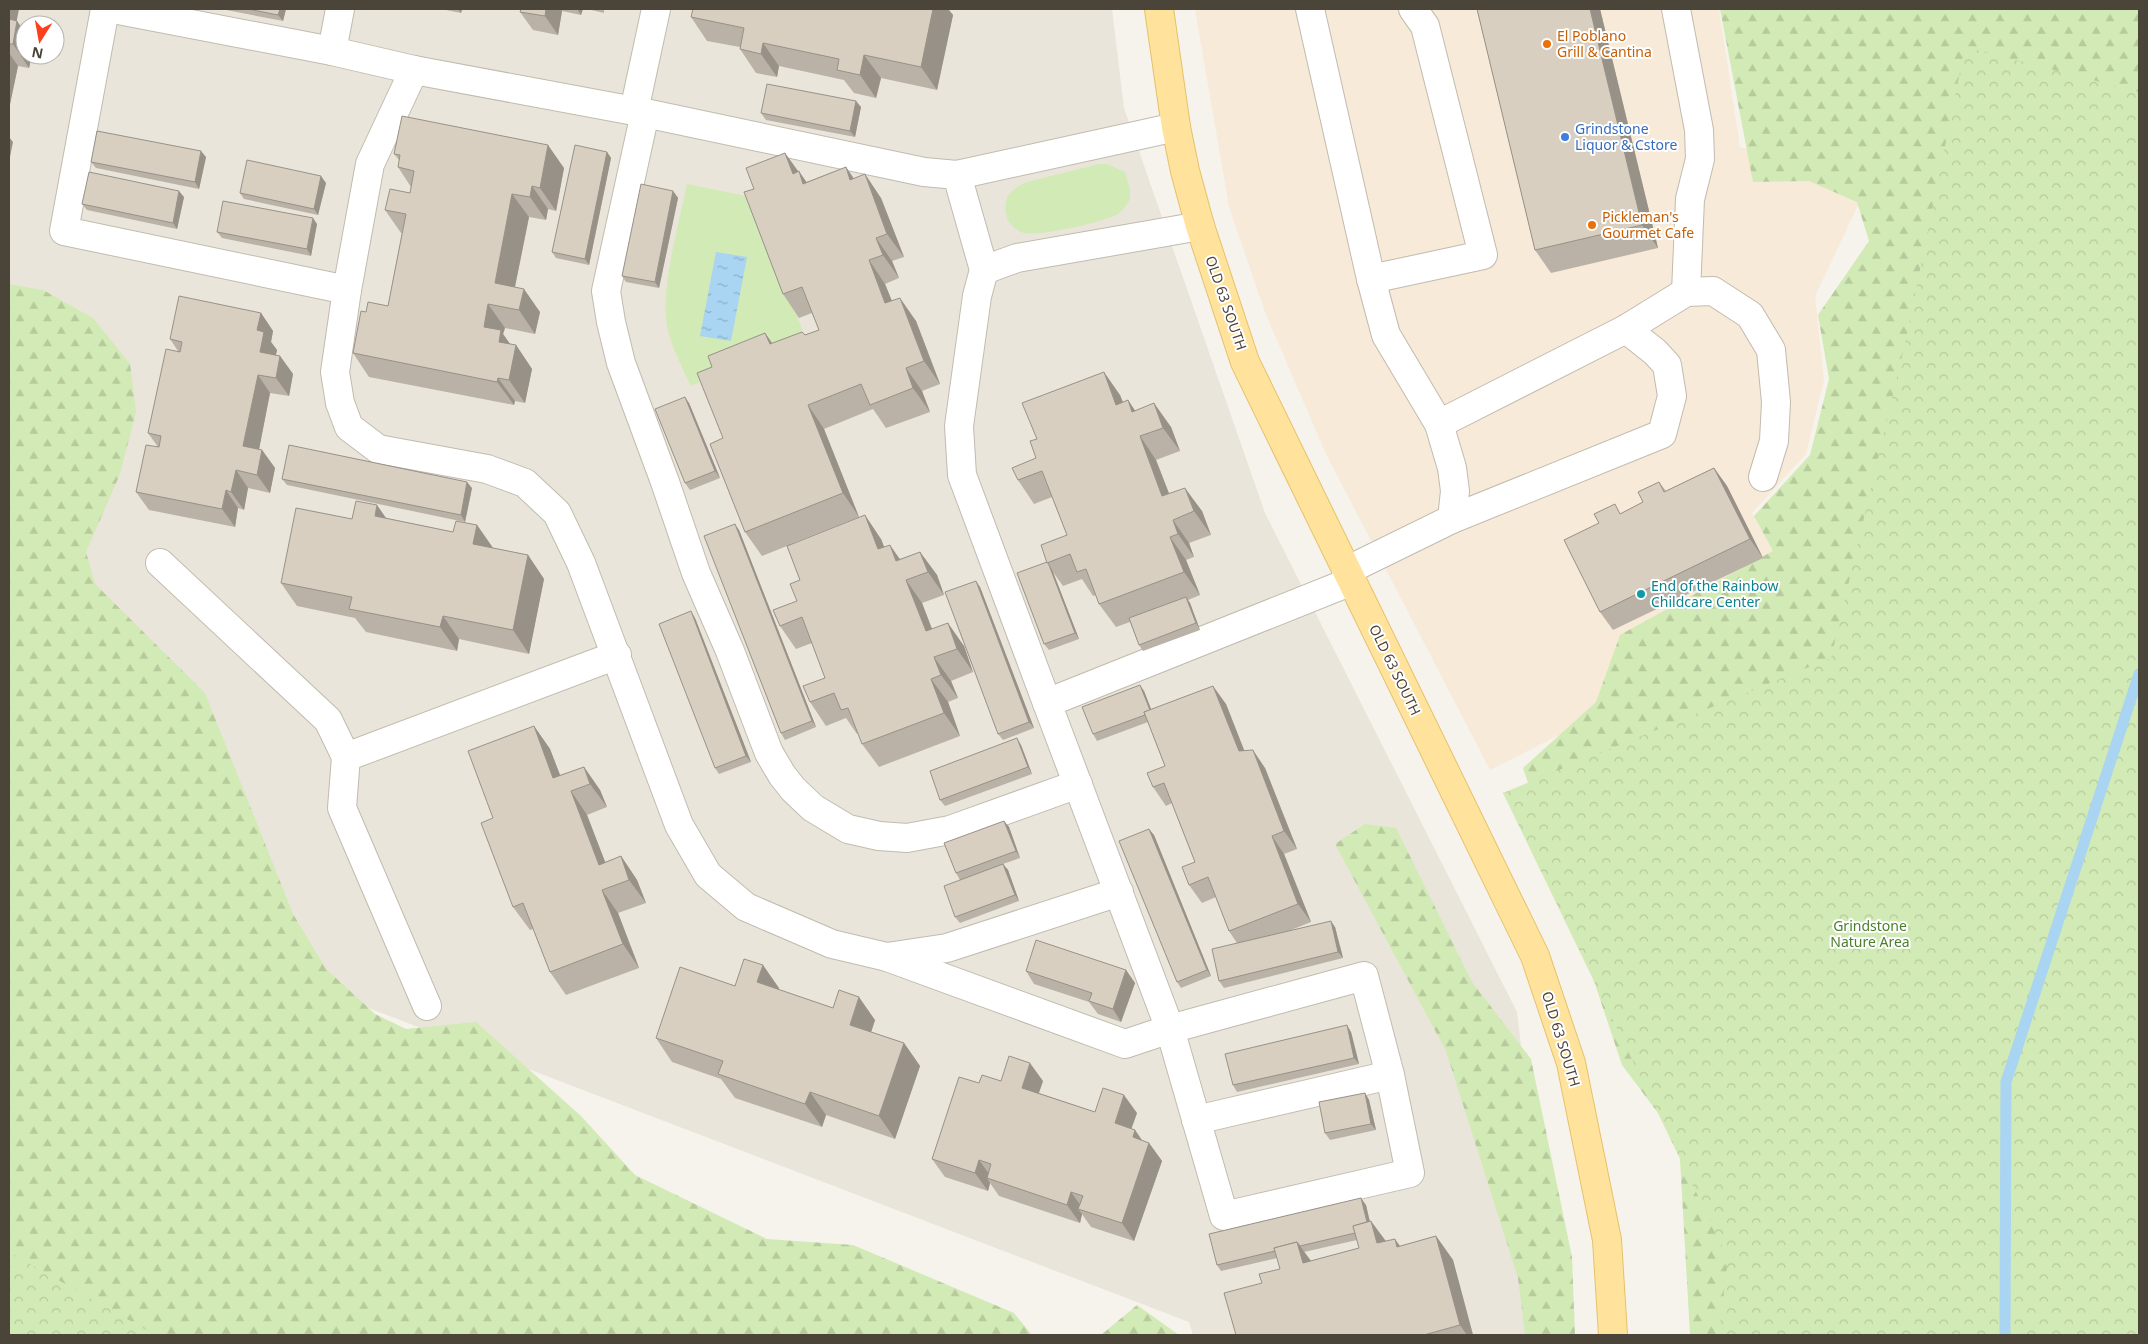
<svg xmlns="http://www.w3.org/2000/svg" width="2148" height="1344" viewBox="0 0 2148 1344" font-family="'Noto Sans',sans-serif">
<defs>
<pattern id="forest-firs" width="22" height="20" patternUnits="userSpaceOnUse" patternTransform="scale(1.25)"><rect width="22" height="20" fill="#d2eab5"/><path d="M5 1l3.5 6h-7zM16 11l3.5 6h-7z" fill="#b6ca9c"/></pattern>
<pattern id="park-crowns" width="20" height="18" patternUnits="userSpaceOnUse" patternTransform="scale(1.25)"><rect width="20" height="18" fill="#d2eab5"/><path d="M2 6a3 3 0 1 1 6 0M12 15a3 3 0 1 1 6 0" fill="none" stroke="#b6ca9c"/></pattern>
<pattern id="water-ripples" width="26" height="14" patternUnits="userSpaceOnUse" patternTransform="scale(1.25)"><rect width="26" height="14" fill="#a9d4f2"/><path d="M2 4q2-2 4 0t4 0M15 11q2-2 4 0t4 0" fill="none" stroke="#8caec5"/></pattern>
</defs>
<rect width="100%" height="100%" fill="#f6f3ec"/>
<path fill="#eae5da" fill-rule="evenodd" d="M9,9H1112L1124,108L1265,513L1517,1012L1555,1335H1193L1189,1322L298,981L9,466ZM25,25H55V55H25Z"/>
<path fill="#f7ead8" d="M1195,9H1719L1740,147L1814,166L1863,195L1815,296L1824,380L1806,454L1752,513L1806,610L1490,770L1326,454L1265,312L1229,207Z"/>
<g fill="#d2eab5">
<path d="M1099,164H1107L1125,172L1130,189V199C1127,205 1123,210 1118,214C1104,222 1038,237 1024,233C1008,229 1001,210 1008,196C1012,189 1020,185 1027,182Z"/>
<path d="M687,184L751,197L804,334L691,386C681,365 668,341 666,318C663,278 679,224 687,184Z"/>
</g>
<g fill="url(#forest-firs)">
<path d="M1720,9H2139V1335H1690L1679,1141L1622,1065L1523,768L1596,702L1620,635L1773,551L1754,516L1810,455L1829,379L1818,315L1869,241L1857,202L1809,181L1753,182Z"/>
<path d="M9,284L43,290L93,318L130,364L136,412L120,474L86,552L95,584L205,693L293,914L326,969L375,1014L406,1029L476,1022L581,1116L635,1175L767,1239L853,1245L1014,1313L1032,1335H35L9,1319Z"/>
<path d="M1365,824L1396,828L1472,982L1531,1059L1572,1257L1575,1335H1525L1518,1278L1446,1051L1335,844Z"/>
<path d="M1137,1305L1179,1335H1101Z"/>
</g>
<g fill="url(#park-crowns)">
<path d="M1965,47L2139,92V1335H1719L1728,1258L1503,793L1831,658L1906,339Z"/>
<path d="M9,1252L155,1335H9Z"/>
</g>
<path fill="url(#water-ripples)" d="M716,252L747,257L731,341L700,336Z"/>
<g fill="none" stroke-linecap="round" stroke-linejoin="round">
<path stroke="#a9d4f2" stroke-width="11" d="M2005,1335L2006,1082L2139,674"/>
<defs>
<g id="minor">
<path d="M105,9L64,231L347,290L370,164L414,70"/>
<path d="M113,9L332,51L414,70L645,113L924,172L957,175L1176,127"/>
<path d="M1310,9L1371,279L1386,335L1439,424L1452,468L1455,491L1452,519L1346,571"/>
<path d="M1676,9L1699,130L1700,159L1690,199L1686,292"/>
<path d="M332,51L340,9"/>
<path d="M634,111L656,9"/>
<path d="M645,113L606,291L611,322L621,363L665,482L696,573L730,651L769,753L782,775L793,789L813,808L848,829L879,836L907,838L950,830L1078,784"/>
<path d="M957,175L984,270L977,296L959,426L962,475L1047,703"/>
<path d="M984,270L1017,258L1200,226"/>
<path d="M1371,279L1483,255L1425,26L1413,9"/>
<path d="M347,290L335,372L340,403L349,427L378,449L487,469L525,483L557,513L581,563L679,825L708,875L746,907L832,944L887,957L947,948L1119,892"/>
<path d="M1439,424L1626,329L1686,292L1713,291L1750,315L1771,350L1776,402L1774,441L1763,477"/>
<path d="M1452,519L1662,434L1672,396L1667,365L1655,352L1626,329"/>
<path d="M160,563L328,720L346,757"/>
<path d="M887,957L1125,1044L1170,1029L1364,976L1390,1075L1410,1173L1224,1216L1170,1029L1047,703L1352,581"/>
<path d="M427,1006L342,808L346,757L617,655"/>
<path d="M1196,1120L1390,1075"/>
</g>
<path id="major" d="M1159,9L1176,127L1185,171L1200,226L1245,362L1535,956L1571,1063L1607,1240L1613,1335"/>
</defs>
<use href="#minor" stroke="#c2bbae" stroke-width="30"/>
<use href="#major" stroke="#e6c16a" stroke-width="30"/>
<use href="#minor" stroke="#fff" stroke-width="28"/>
<use href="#major" stroke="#ffe39c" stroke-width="28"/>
</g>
<g fill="#bab2a6" fill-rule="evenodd">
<path d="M9,9L17,21L25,55H32L29,68L18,66L9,109Z"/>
<path d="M221,9H286L283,21Z"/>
<path d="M441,9H462L461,13Z"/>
<path d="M521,9H583L581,15L562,11L558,35L533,30L520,12Z"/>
<path d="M587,9H604V13Z"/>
<path d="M693,9H948L953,15L937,90L881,78L876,98L854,93L844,80L779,66L777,77L756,73L740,49V47L707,41L691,17Z"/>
<path d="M1477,9H1600L1658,248L1551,273L1535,250Z"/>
<path d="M861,107L855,137L766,120L761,113Z"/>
<path d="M607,152L611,158L589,265L556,258L552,252Z"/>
<path d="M785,153L806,182L846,167L854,179L881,198L904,257L892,261L899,278L885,284L892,301L916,321L940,384L922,391L930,412L886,428L873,409L824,429L859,517L793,543L881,539L884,547L900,559L920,552L937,575L944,595L922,603L932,629L964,646L973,672L951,681L958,698L948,702L960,736L879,767L862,744L858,733L857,734L846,718L826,726L810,702L825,678L812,643L796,649L780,626L797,601L800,580L787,546L762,556L745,532L723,438L712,367L765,333L772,343L805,335L819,330L812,313L799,318L783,294Z"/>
<path d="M394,154L564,168L556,211L548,209L546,220L529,217L515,287L540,312L535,334L505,328L503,334L510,344L516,345L532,369L525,403L515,401L514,405L369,377L353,353L366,312L388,306L402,233H401L385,210L410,193L411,187L398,167L399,160Z"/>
<path d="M206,157L199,189L96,168L91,162Z"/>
<path d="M326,183L318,215L244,199L240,193Z"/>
<path d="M673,191L678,198L659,288L626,282L622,276Z"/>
<path d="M184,197L177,229L87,210L82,204Z"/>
<path d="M317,224L311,256L222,238L217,232Z"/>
<path d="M261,313L273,331L271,342L277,350L276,355L280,356L293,374L289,396L270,393L259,449L262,450L275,468L270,493L248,488L244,510L238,508L235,527L149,510L136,492L158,447L148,433L178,351L170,339Z"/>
<path d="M1120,395L1123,402L1128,400L1135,411L1171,427L1180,451L1156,460L1169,494L1202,511L1211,535L1189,543L1194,557L1186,560L1200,595L1188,600L1190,603L1200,630L1143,651L1139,645L1130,622L1116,627L1099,604L1096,595L1093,596L1082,579L1063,586L1053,572L1079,639L1049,650L1044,644L1047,562L1067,535L1052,497L1034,504L1018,480L1036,458L1037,439Z"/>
<path d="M689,403L720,478L690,490L685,483Z"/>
<path d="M1714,468L1727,486L1763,558L1613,630L1600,612L1599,523L1622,513L1643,502L1659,482L1666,491Z"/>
<path d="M282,479L472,488L465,522L287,485Z"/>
<path d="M386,518L453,532L477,525L493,548L528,555L544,579L529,654L459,639L457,651L366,632L355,618L297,606L281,583L352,519Z"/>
<path d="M739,530L816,727L785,740L781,733Z"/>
<path d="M980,587L1034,728L1003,740L998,734Z"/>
<path d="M695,618L751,762L719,774L715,768Z"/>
<path d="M1144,691L1151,710L1226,704L1244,751L1265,768L1297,849L1284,854L1311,922L1291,930L1335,927L1343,958L1224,988L1219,981L1237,943L1229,931L1216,897L1202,903L1189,885L1195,862L1172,803L1166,806L1153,787L1165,766L1148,722L1097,741L1093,734Z"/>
<path d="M534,726L550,749L560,775L584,767L600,790L607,807L587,815L605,862L621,856L637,880L646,903L618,913L639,968L566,995L550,972L533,929L530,930L513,907L493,818Z"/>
<path d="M1021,745L1032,774L945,806L940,800Z"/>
<path d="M1004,821L1009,827L1020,858L1003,864L1008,870L1019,901L960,923L955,917L960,880L956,873Z"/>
<path d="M1154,835L1211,976L1181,988L1177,982Z"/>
<path d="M1126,970L1135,983L1121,1022L1098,1014L1089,1002L1034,984L1026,971Z"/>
<path d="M735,986L779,988V990L833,1008L875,1020L871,1032L904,1043L920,1066L895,1139L826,1115L822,1127L735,1098L721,1079L672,1062L656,1038Z"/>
<path d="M1351,1032L1359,1064L1237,1092L1233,1085Z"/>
<path d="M1001,1081H1043L1039,1093L1095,1112L1137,1113L1131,1129L1135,1130L1142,1140L1149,1143L1162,1161L1134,1241L1091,1227L1082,1214L1080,1223L999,1196L990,1183L988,1191L945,1177L932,1159L979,1083Z"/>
<path d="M1365,1093L1369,1100L1376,1130L1330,1140L1325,1133Z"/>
<path d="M1366,1205L1370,1222L1385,1241L1400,1246L1436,1236L1453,1260L1473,1335H1236L1262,1283L1280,1269L1277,1258L1221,1271L1217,1265ZM1357,1240L1359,1248L1311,1261L1304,1252Z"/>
</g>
<g fill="#979187">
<path d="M9,9H19L13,40L9,34Z"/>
<path d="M280,9H286L283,21L278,15Z"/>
<path d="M458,9H462L461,13Z"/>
<path d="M546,9H560L562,11L558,35L545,16Z"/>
<path d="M577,9H583L581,15Z"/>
<path d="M933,9H948L953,15L937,90L921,67Z"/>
<path d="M1590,9H1600L1658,248L1642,225Z"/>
<path d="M17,21L25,32V55H32L29,68L13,44Z"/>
<path d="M763,43L779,66L777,77L761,54Z"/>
<path d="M9,53L18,66L9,109Z"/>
<path d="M864,55L881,78L876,98L860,75Z"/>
<path d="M856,101L861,107L855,137L850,131Z"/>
<path d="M9,137L13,142L9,162Z"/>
<path d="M548,145L564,168L556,211L540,188Z"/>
<path d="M201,151L206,157L199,189L195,182Z"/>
<path d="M607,152L611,158L589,265L585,259Z"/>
<path d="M785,153L800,174L799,171L815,195L793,174Z"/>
<path d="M846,167L862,191L850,180Z"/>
<path d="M865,174L881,198L904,257L887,234Z"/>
<path d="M321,176L326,183L318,215L314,209Z"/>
<path d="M532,186L548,209L546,220L530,197Z"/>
<path d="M179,191L184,197L177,229L173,223Z"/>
<path d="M673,191L678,198L659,288L655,282Z"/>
<path d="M512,194L529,217L511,306L495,283Z"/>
<path d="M313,218L317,224L311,256L307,249Z"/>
<path d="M876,238L892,261L899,278L883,255Z"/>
<path d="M869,260L885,284L902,326L885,303Z"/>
<path d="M524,289L540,312L535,334L519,310Z"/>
<path d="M900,298L916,321L940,384L924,361Z"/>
<path d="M488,304L505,328L503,334L515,351L516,345L532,369L525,403L509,380L484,327Z"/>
<path d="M261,313L273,331L271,342L277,350L272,370L260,352L257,330Z"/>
<path d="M765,333L781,356L770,344Z"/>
<path d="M280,356L293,374L289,396L276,378Z"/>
<path d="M906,368L922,391L930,412L913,388Z"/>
<path d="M1104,372L1120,395L1133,429L1116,405Z"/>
<path d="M258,375L270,393L256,465L243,446Z"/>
<path d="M498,378L515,401L514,405L497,382Z"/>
<path d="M685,397L689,403L720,478L715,471Z"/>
<path d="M1128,400L1144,424L1132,412Z"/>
<path d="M1154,403L1171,427L1180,451L1163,428Z"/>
<path d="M808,405L824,429L859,517L843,493Z"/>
<path d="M1140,436L1156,460L1179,519L1162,496Z"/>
<path d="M262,450L275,468L270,493L257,475Z"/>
<path d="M1714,468L1727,486L1763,558L1750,539Z"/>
<path d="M236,470L248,488L244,510L231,492Z"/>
<path d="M467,482L472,488L465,522L461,515Z"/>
<path d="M1185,488L1202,511L1211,535L1194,511Z"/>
<path d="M226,490L238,508L235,527L222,509Z"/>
<path d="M377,505L393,528L375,516Z"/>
<path d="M865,515L881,539L894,572L878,549Z"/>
<path d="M1173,520L1189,543L1194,557L1178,534Z"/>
<path d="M735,524L739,530L816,727L812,721Z"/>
<path d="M477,525L493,548L473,544Z"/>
<path d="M1170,537L1186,560L1200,595L1184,572Z"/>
<path d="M890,545L906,568L896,561Z"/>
<path d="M920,552L937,575L944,595L928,572Z"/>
<path d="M528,555L544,579L529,654L513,630Z"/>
<path d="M1049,565L1053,572L1079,639L1075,633Z"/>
<path d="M906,580L922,603L942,655L926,631Z"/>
<path d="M976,581L980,587L1034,728L1029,722Z"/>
<path d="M1186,597L1190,603L1200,630L1196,623Z"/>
<path d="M691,611L695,618L751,762L746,756Z"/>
<path d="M443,616L459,639L457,651L440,627Z"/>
<path d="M948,623L964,646L973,672L957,649Z"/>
<path d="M934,657L951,681L958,698L941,675Z"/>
<path d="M931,679L948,702L960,736L944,713Z"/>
<path d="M1140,685L1144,691L1155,719L1150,713Z"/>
<path d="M1213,686L1226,704L1252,770L1239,751Z"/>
<path d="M534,726L550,749L570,801L553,778Z"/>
<path d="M1017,738L1021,745L1032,774L1028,767Z"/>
<path d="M1253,750L1265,768L1297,849L1284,831Z"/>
<path d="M584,767L600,790L607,807L590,784Z"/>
<path d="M571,791L587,815L614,885L599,865Z"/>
<path d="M1004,821L1009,827L1020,858L1016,851Z"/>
<path d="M1149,829L1154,835L1211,976L1207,970Z"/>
<path d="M1272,836L1284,854L1311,922L1298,904Z"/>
<path d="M621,856L637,880L646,903L629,880Z"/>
<path d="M1003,864L1008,870L1019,901L1015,895Z"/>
<path d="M602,890L618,913L639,968L623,944Z"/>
<path d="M1331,921L1335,927L1343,958L1338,952Z"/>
<path d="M763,965L779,988L773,1006L757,982Z"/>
<path d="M1126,970L1135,983L1121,1022L1113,1009Z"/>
<path d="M859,997L875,1020L866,1048L850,1025Z"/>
<path d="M1347,1025L1351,1032L1359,1064L1354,1058Z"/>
<path d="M904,1043L920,1066L895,1139L879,1116Z"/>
<path d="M1030,1063L1043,1081L1034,1106L1022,1088Z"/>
<path d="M810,1092L826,1115L822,1127L805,1104Z"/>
<path d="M1365,1093L1369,1100L1376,1130L1371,1124Z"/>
<path d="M1124,1095L1137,1113L1127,1141L1115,1123Z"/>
<path d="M1135,1130L1147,1148L1149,1143L1162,1161L1134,1241L1122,1223L1133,1137Z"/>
<path d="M979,1160L992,1178H987L990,1183L988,1191L975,1173Z"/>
<path d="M1071,1192L1084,1210L1078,1209L1082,1214L1080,1223L1067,1205Z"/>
<path d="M1361,1198L1366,1205L1373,1236L1369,1229Z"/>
<path d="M1371,1221L1388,1244L1377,1243Z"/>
<path d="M1436,1236L1453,1260L1473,1335H1467L1460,1325Z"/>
<path d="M1395,1239L1411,1262L1397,1247Z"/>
<path d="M1297,1242L1314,1265L1303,1263Z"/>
</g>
<g fill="#d8cfc1" stroke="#979187">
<path d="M248,9H280L278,15Z"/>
<path d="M521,9H546L545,16L520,12Z"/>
<path d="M693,9H933L921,67L864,55L860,75L837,70L839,59L763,43L761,54L740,49L744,28L691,17Z"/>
<path d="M1477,9H1590L1642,225L1535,250Z"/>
<path d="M9,19L17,21L13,44H9Z"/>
<path d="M767,84L856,101L850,131L761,113Z"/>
<path d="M402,116L548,145L540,188L532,186L530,197L512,194L495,283L524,289L519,310L488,304L484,327L501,330L499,342L516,345L509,380L498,378L497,382L353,353L361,311L366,312L368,302L388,306L406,214L385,210L390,189L410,193L414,171L398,167L400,155L394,154Z"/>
<path d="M97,131L201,151L195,182L91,162Z"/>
<path d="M575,145L607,152L585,259L552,252Z"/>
<path d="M785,153L793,174L799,171L803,184L846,167L850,180L865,174L887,234L876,238L883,255L869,260L885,303L900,298L924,361L906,368L913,388L870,405L861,384L808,405L843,493L745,532L710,444L723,438L697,373L712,367L708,356L765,333L770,344L802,332L805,335L819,330L802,287L783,294L744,192L754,189L746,168Z"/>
<path d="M247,160L321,176L314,209L240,193Z"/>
<path d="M89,172L179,191L173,223L82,204Z"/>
<path d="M641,184L673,191L655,282L622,276Z"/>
<path d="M223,201L313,218L307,249L217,232Z"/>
<path d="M179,296L261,313L257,330L264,332L260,352L280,356L276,378L258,375L243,446L262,450L257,475L236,470L231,492L226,490L222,509L136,492L146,445L159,447L161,436L148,433L166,349L180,352L182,342L170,339Z"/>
<path d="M1104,372L1116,405L1128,400L1132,412L1154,403L1163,428L1140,436L1162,496L1185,488L1194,511L1173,520L1178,534L1170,537L1184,572L1099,604L1086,569L1077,572L1070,554L1047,563L1041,545L1067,535L1042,471L1018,480L1012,468L1036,458L1030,441L1037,439L1022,403Z"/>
<path d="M685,397L715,471L685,483L655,409Z"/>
<path d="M289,445L467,482L461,515L282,479Z"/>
<path d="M1714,468L1750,539L1600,612L1564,540L1599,523L1594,514L1615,504L1620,514L1643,502L1638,492L1659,482L1664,492Z"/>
<path d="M356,501L377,505L375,516L453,532L456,521L477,525L473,544L528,555L513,630L443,616L440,627L349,609L352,597L281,583L296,508L352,519Z"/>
<path d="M865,515L878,549L890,545L896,561L920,552L928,572L906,580L926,631L948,623L957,649L934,657L941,675L931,679L944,713L862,744L848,708L841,710L834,693L810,702L803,686L825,678L802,617L780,626L773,610L797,601L790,584L800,580L787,546Z"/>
<path d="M735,524L812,721L781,733L704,536Z"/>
<path d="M1047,562L1049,565L1075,633L1044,644L1017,573Z"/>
<path d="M976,581L1029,722L998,734L945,592Z"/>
<path d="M1186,597L1196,623L1139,645L1129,618Z"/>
<path d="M691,611L746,756L715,768L659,624Z"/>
<path d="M1140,685L1150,710L1144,712L1145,715L1093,734L1082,707Z"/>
<path d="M1213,686L1239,751L1253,750L1284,831L1272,836L1298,904L1229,931L1208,877L1189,885L1182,867L1195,862L1164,783L1153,787L1147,773L1165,766L1144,712Z"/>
<path d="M534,726L553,778L584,767L590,784L571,791L599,865L621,856L629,880L602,890L623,944L550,972L523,903L513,907L481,823L493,818L468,751Z"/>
<path d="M1017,738L1028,767L940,800L930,771Z"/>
<path d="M1004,821L1016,851L956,873L944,843Z"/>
<path d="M1149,829L1207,970L1177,982L1119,841Z"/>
<path d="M1003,864L1015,895L955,917L944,886Z"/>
<path d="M1331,921L1338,952L1219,981L1212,949Z"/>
<path d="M1036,940L1126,970L1113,1009L1089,1001L1092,993L1026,971Z"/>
<path d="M744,959L763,965L757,982L833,1008L839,990L859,997L850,1025L904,1043L879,1116L810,1092L805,1104L718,1074L723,1061L656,1038L680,967L735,986Z"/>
<path d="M1347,1025L1354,1058L1233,1085L1225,1054Z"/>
<path d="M1009,1056L1030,1063L1022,1088L1095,1112L1103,1088L1124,1095L1115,1123L1135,1130L1133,1137L1149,1143L1122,1223L1078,1209L1083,1196L1071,1192L1067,1205L987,1178L991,1164L979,1160L975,1173L932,1159L959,1077L979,1083L982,1075L1001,1081Z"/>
<path d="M1365,1093L1371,1124L1325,1133L1319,1102Z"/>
<path d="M1361,1198L1367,1222L1353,1226L1355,1233L1300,1246L1297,1242L1274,1248L1275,1251L1217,1265L1209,1234Z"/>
<path d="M1371,1221L1377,1243L1395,1239L1397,1247L1436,1236L1460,1325L1424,1335H1236L1224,1293L1262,1283L1259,1274L1280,1269L1274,1248L1297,1242L1303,1263L1359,1248L1353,1226Z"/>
</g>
<g fill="#e8710a" stroke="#fff" stroke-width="2">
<circle cx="1547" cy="44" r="5"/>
<circle cx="1592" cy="225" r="5"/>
</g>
<circle fill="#3f7fe0" stroke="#fff" stroke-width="2" cx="1565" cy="137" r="5"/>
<circle fill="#0f9aa8" stroke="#fff" stroke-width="2" cx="1641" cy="594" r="5"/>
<g text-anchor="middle" stroke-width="4" stroke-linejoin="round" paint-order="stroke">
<g font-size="14" fill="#c56008" stroke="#fff" text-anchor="start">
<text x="1557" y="41">El Poblano<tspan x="1557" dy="16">Grill &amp; Cantina</tspan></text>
<text x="1602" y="222">Pickleman's<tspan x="1602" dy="16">Gourmet Cafe</tspan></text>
</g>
<g font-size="14" fill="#366cbe" stroke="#fff" text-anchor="start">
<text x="1575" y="134">Grindstone<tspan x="1575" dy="16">Liquor &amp; Cstore</tspan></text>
</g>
<g font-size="14" fill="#4b4439" stroke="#fff">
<text transform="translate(1226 303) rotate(71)" y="5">OLD 63 SOUTH</text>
<text transform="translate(1395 670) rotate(64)" y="5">OLD 63 SOUTH</text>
<text transform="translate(1561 1039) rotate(73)" y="5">OLD 63 SOUTH</text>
</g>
<g font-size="14" fill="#0d838f" stroke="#fff" text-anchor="start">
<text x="1651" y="591">End of the Rainbow<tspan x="1651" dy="16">Childcare Center</tspan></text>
</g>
<g font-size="14" fill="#4a7f2a" stroke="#fff">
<text x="1870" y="931">Grindstone<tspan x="1870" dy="16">Nature Area</tspan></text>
</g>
</g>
<rect width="2148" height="1344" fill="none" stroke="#4b4439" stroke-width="20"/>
<g transform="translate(40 40) rotate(191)"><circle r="24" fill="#ffffff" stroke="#b7b4b0"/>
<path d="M0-4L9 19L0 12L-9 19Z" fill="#fc3f1d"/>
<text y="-8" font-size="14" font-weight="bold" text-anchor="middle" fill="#4b4439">N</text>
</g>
</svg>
